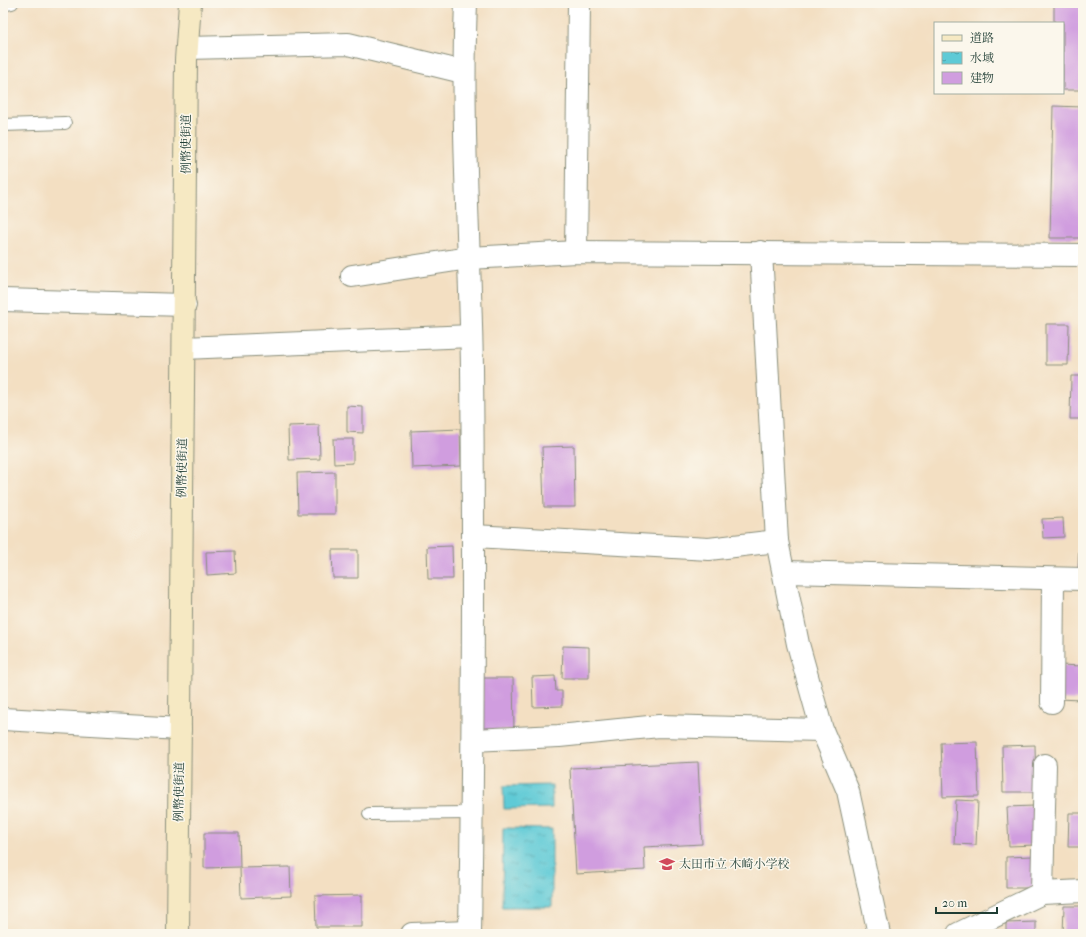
<svg xmlns="http://www.w3.org/2000/svg" width="1086" height="937" viewBox="0 0 1086 937" font-family="'IM FELL French Canon','Noto Serif JP',serif">
<defs>
<pattern id="water-ripples" width="26" height="14" patternUnits="userSpaceOnUse"><rect width="26" height="14" fill="#5ecad6"/><path d="M2 4q2-2 4 0t4 0M15 11q2-2 4 0t4 0" fill="none" stroke="#4da5ae"/></pattern>
</defs>
<rect width="100%" height="100%" fill="#fbf7ec"/>
<filter id="ink" filterUnits="userSpaceOnUse"><feTurbulence type="fractalNoise" baseFrequency=".025" numOctaves="2"/><feDisplacementMap in="SourceGraphic" scale="8" xChannelSelector="R" yChannelSelector="G"/><feConvolveMatrix kernelMatrix="1 2 1 2 8 2 1 2 1" color-interpolation-filters="sRGB"/></filter>
<filter id="wash" filterUnits="userSpaceOnUse"><feTurbulence type="fractalNoise" baseFrequency=".012" numOctaves="4" result="noise"/><feDisplacementMap in="SourceGraphic" scale="16" xChannelSelector="R" yChannelSelector="G"/><feGaussianBlur stdDeviation="0.9" result="paint"/><feColorMatrix in="noise" values="0 0 0 0 0 0 0 0 0 0 0 0 0 0 0 0 0 1.4 0 .05"/><feComposite in="paint" operator="in"/></filter>
<g filter="url(#wash)">
<rect width="100%" height="100%" fill="#f3dfc2"/>
<g fill="url(#water-ripples)" stroke="#3e8485">
<path d="M552,785V808L504,809L503,786Z"/>
<path d="M503,828L552,829V907H502Z"/>
</g>
<g id="blocks">
<g fill="#d09ddf">
<path d="M1054,3H1083V90H1063V23H1054Z"/>
<path d="M1053,106L1083,107V238H1050Z"/>
<path d="M1046,324H1069L1068,365H1046Z"/>
<path d="M1071,376H1083V419H1070Z"/>
<path d="M347,406L363,407V433L347,432Z"/>
<path d="M319,425L320,459L289,460L288,426Z"/>
<path d="M460,429L461,466L412,468L411,431Z"/>
<path d="M333,439H353V463L334,464Z"/>
<path d="M574,446L575,507H544L542,447Z"/>
<path d="M335,472V514H298L297,473Z"/>
<path d="M1063,518L1064,537L1043,538L1042,519Z"/>
<path d="M1079,533H1083V572H1078Z"/>
<path d="M452,546L453,579H428L427,547Z"/>
<path d="M332,550H358V578H333Z"/>
<path d="M235,551L236,573L207,575L206,552Z"/>
<path d="M563,646L589,647V678H562Z"/>
<path d="M1060,665L1082,666L1081,700L1059,699Z"/>
<path d="M555,676L556,691H562V706L533,707L532,677Z"/>
<path d="M482,678H513L514,730L483,731Z"/>
<path d="M977,742L979,796L943,797L941,743Z"/>
<path d="M1035,745L1036,792H1003L1002,746Z"/>
<path d="M1081,754H1083V794H1080Z"/>
<path d="M698,762L702,844L644,847L645,870L576,874L570,768Z"/>
<path d="M956,800L978,801L976,845L954,844Z"/>
<path d="M1034,806L1035,845L1009,846L1007,807Z"/>
<path d="M1069,813H1083V847H1068Z"/>
<path d="M204,833H239L240,867L204,868Z"/>
<path d="M1033,856V888H1006V857Z"/>
<path d="M290,867L291,896L241,898L240,868Z"/>
<path d="M362,895V927H316L315,896Z"/>
<path d="M1064,906H1083V934H1063Z"/>
<path d="M1036,922V934H1006V923Z"/>
</g>
</g>
</g>
<g filter="url(#ink)">
<use href="#blocks" fill-opacity="0" stroke="#898e7b" stroke-width="1"/>
<g fill="none" stroke-linecap="round" stroke-linejoin="round">
<defs>
<g id="service">
<path d="M3,5L12,3"/>
<path d="M3,125L65,123"/>
<path d="M369,814L471,813"/>
</g>
<g id="minor">
<path d="M466,3C461,125 470,246 472,368C474,557 473,745 470,934"/>
<path d="M187,48L348,44L463,72"/>
<path d="M576,252L579,3"/>
<path d="M761,252L777,541L798,644L822,730L848,791L879,934"/>
<path d="M352,276L469,258L576,252L1083,255"/>
<path d="M184,348L471,336"/>
<path d="M474,536L709,549L777,541"/>
<path d="M784,572L1083,579"/>
<path d="M1052,702L1053,579"/>
<path d="M3,719L180,729"/>
<path d="M473,740L559,736L659,726L822,730"/>
<path d="M1042,893L1045,765"/>
<path d="M412,934L470,932"/>
<path d="M958,934L1042,893L1083,891"/>
</g>
<path id="tertiary" d="M3,300L185,305"/>
<path id="secondary" d="M178,934L186,60L190,3"/>
</defs>
<use href="#service" stroke="#898e7b" stroke-width="14"/>
<use href="#minor" stroke="#898e7b" stroke-width="24"/>
<use href="#tertiary" stroke="#898e7b" stroke-width="24"/>
<use href="#secondary" stroke="#898e7b" stroke-width="24"/>
<use href="#service" stroke="#fff" stroke-width="12"/>
<use href="#minor" stroke="#fff" stroke-width="22"/>
<use href="#tertiary" stroke="#fff" stroke-width="22"/>
<use href="#secondary" stroke="#f6e9c3" stroke-width="22"/>
</g>
</g>
<defs>
<symbol id="school-bare" viewBox="-9 -9 18 18"><path d="M0-5L7-2L0 1L-7-2ZM-4 1L0 2.5L4 1V4Q0 6-4 4Z" fill="#d1495b" stroke="#fbf7ec" stroke-width="2.5" paint-order="stroke"/></symbol>
</defs>
<g fill-rule="evenodd">
<use href="#school-bare" x="656" y="853" width="22" height="22"/>
</g>
<g text-anchor="middle" stroke-width="3" stroke-linejoin="round" paint-order="stroke">
<g font-size="12" fill="#1f3d34" stroke="#fbf7ec">
<text transform="translate(186 144) rotate(-90)" y="4">例幣使街道</text>
<text transform="translate(182 468) rotate(-89)" y="4">例幣使街道</text>
<text transform="translate(179 792) rotate(-89)" y="4">例幣使街道</text>
</g>
<g font-size="12" fill="#1f3d34" stroke="#fbf7ec" text-anchor="start">
<text x="679" y="868">太田市立 木崎小学校</text>
</g>
</g>
<rect width="1086" height="937" fill="none" stroke="#fbf7ec" stroke-width="16"/>
<rect x="934" y="22" width="130" height="72" fill="#fbf7ec" stroke="#a3ada2"/>
<rect x="942" y="35" width="20" height="6" fill="#f6e9c3" stroke="#a3ada2"/>
<text x="970" y="42" font-size="12" fill="#1f3d34">道路</text>
<rect x="942" y="52" width="20" height="12" fill="url(#water-ripples)" stroke="#a3ada2"/>
<text x="970" y="62" font-size="12" fill="#1f3d34">水域</text>
<rect x="942" y="72" width="20" height="12" fill="#d09ddf" stroke="#a3ada2"/>
<text x="970" y="82" font-size="12" fill="#1f3d34">建物</text>
<path d="M936 907v6h61v-6" fill="none" stroke="#1f3d34" stroke-width="2"/>
<text x="942" y="907" font-size="12" fill="#1f3d34" stroke="#fbf7ec" stroke-width="3" paint-order="stroke">20 m</text>
</svg>
